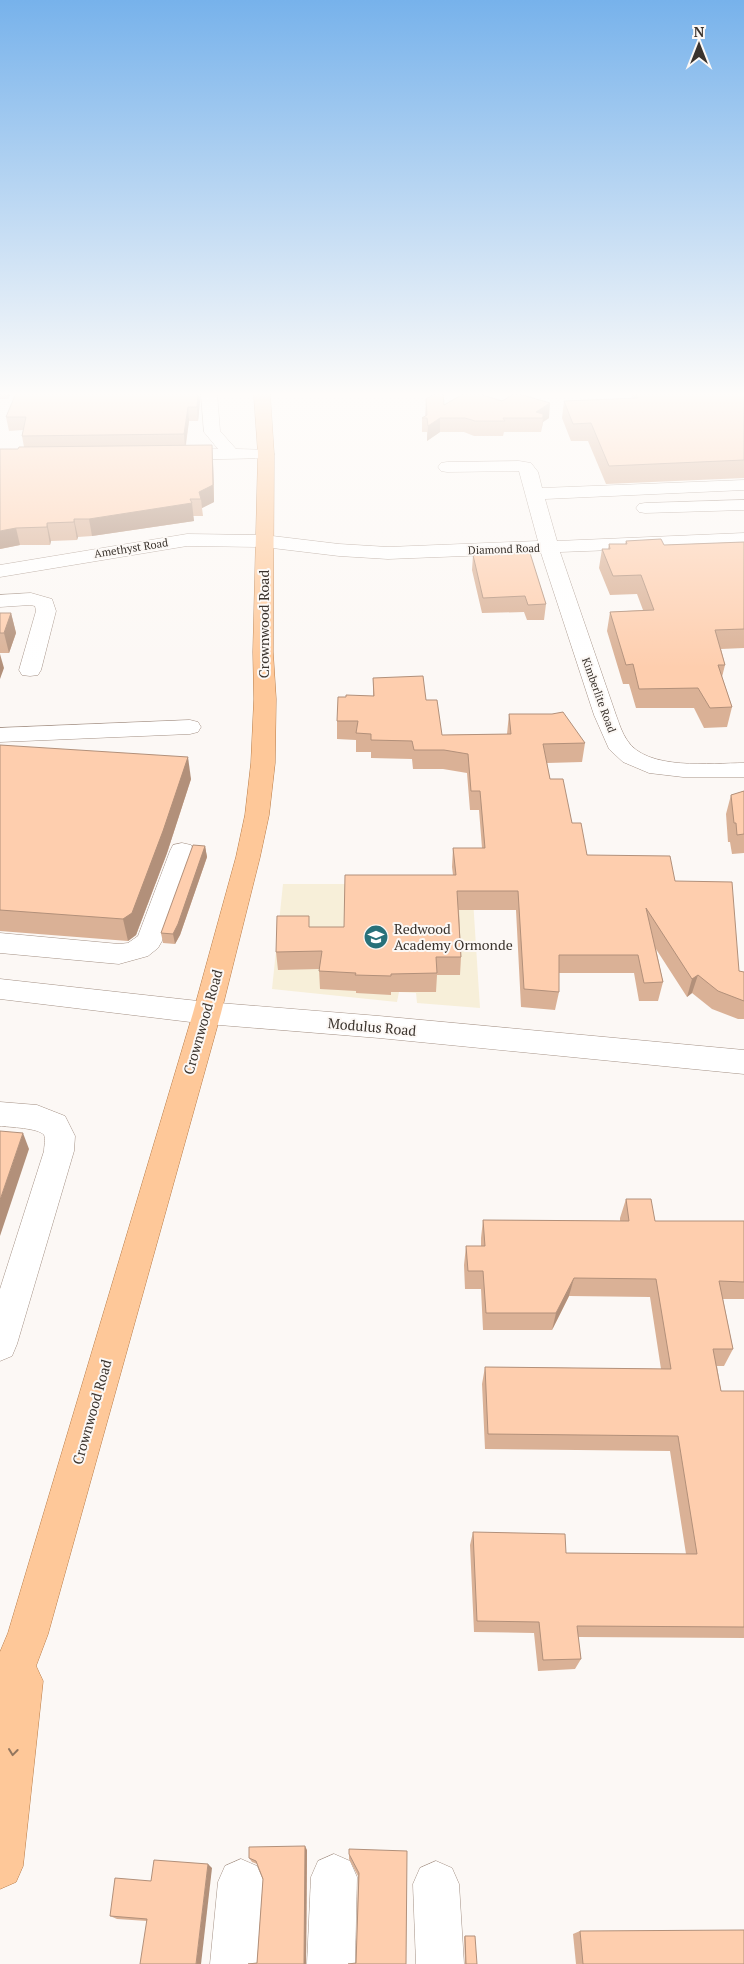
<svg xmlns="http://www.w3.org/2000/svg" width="744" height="1964" viewBox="0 0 744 1964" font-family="'PT Serif',serif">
<rect width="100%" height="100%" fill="#fcf8f5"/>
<path fill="#f7efd9" d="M283,884H472L480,1008L417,1003L416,993L399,992L397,1002L272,989Z"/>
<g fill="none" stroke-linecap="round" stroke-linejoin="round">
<defs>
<g id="minor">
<path d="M201,393H217L220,431L236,449L272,450L274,454L272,458L176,460L170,459L168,455L170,451L176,450L218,449L204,432Z"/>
<path d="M519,461L531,463L538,472L542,488L744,480V490L545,499L557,541L744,533V545L560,552L616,715C619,723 622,733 627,740C646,771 712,763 744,763V777H683L649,773L623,762L609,749L594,715L541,553L388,559L339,556L264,547L187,546L0,577V565L187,534L264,535L339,544L388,547L538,541L519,471L447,472L441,471L438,467L441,463L447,462Z"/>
<path d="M744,500V510L645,513L639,512L636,508L639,504L645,503Z"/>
<path d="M31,593L52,599L56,611L41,670L38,675L30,676L22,675L19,670L36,611L35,606L30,605L0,607V595Z"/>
<path d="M190,720L198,722L201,727L198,732L190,734L0,742V728Z"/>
<path d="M182,843L191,845L194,851L162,941L158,948L148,956L119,964L0,953V933L119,944L128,943L138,936L170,851L173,845Z"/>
<path d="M0,979L207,1002L379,1016L744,1050V1074L379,1038L207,1024L0,999Z"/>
<path d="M0,1102L37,1105L65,1116L75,1136L74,1151L17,1344L12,1356L0,1361V1289L44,1151C44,1147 46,1138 44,1135C39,1128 9,1127 0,1126Z"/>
<path d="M334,1854L350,1861L357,1877L355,1964H307L311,1877L318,1861Z"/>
<path d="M241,1859L257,1866L264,1882L258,1964H210L218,1882L225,1866Z"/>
<path d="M436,1861L452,1868L459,1884L464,1964H416L413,1884L420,1868Z"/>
</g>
<path id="major" d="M254,393H270L274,454L273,652L276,699L275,763L269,815L260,857L221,1013L48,1634L36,1666L43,1681L23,1866L16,1882L0,1889V1652L8,1633L193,1013L236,857L245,815L251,763L254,699L253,652L258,454Z"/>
</defs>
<use href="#minor" stroke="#a49185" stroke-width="1"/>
<use href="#major" stroke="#b97c47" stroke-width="1"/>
<use href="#minor" fill="#fff" fill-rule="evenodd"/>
<use href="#major" fill="#fec899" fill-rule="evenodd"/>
</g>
<g fill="#dab196">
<path d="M0,393H11L8,399H0Z"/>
<path d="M16,393H199L200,401L198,421H189L186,445L213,461L214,502L202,508L203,516H193L194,521L92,536L78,537L77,540L51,541L50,545H20L0,549L18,449L24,447L22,436L23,430L9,431L6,417Z"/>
<path d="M633,393H744V478L606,484L588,441H571L562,418L564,401L632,399Z"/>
<path d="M426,399L444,405L549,418L543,422L541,432H504L503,436H474L464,432H440L427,441V432H422V418L425,416Z"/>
<path d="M626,541L664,545L744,542V648L721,649L725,665L722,677L732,707L727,727L704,728L694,708H636L629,684H623L607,631L610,612L643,610L637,594L610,595L599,568L602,549H608L609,544H625Z"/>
<path d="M473,555L546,604L544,620H527L524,612L482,613L472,570Z"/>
<path d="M0,612V613H11L16,633L9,653H0Z"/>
<path d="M373,678L426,700L442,735L507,734L509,714L585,743L582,762L547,763L550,779L572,823L587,855L675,881L739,971L744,972V1019H738L712,1009L692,993L687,997L656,949L663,982L658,1001H639L634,973H559V992L555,1010L521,1007L516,910H459L461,957L460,975H437L436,992H391V995L356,993V991L320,989L319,969L278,970L276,952L310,927H344L453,875L452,867L453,848H482L479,810H470L467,773L443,769H413L412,759L371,758V752H356V740L337,739V721L373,696Z"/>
<path d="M0,745L191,779L167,853L136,935L128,941L0,931Z"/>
<path d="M744,791V853L732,854L730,842H728L726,814L731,795Z"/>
<path d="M205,846L207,857L180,935L175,944L163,943L161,933Z"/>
<path d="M626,1199L655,1221H744V1299H723L733,1349L724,1366H717L721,1391H744V1638L578,1637L581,1659L575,1669L538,1671L534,1633L474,1632L470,1545L473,1532L566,1553L686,1554L670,1451L485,1449L482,1384L485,1367L661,1369L650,1297L569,1296L552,1330H483L481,1289H465L464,1265L466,1246H481V1238L483,1220L620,1221V1218Z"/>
<path d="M307,1850L306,1964H248L257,1963L263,1879L257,1864L252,1862L249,1858Z"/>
<path d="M349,1854L406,1964L356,1963L358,1876L349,1859Z"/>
<path d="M212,1868L147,1921L117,1919L110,1916L151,1881Z"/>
<path d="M580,1931L744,1964H576L573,1934Z"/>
<path d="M465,1936L477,1964H465L464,1937Z"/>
</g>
<g fill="#b2907a">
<path d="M7,393H11L8,399Z"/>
<path d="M198,393H199L200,401L198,421L197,407Z"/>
<path d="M550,403L549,418L543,422L541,432L543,418L536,412Z"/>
<path d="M188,407L189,421L185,448L184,434Z"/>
<path d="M440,418V432L427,441L428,426Z"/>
<path d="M212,445L213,461L214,502L202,508L201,499L199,492Z"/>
<path d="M192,503L194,521L92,536L89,519Z"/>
<path d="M74,519L78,537L77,540L74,522Z"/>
<path d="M47,523L51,541L50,545L47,527Z"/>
<path d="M16,528L20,545L0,549V531Z"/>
<path d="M11,613L16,633L9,653L4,633Z"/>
<path d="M0,654L4,668L0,679Z"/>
<path d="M188,757L191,779L167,853L136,935L128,941L123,919Z"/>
<path d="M205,846L207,857L180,935L175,944L173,934Z"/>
<path d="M698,975L692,993L687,997L692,979Z"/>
<path d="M23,1133L29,1149L0,1236V1200Z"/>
<path d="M574,1278L569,1296L552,1330L556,1313Z"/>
<path d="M305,1846L307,1850L306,1964H304Z"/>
<path d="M208,1864L212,1868L201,1964H196Z"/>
</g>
<g fill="#feceae" stroke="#b2907a">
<path d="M16,393H198L197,407H188L184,434L22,436L26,417H6Z"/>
<path d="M436,393H443L444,405L465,393H476L502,401L514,394H519L550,403L536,412L543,414V418H503L505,421H475L465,418H440L428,426L427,418H422L427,415L426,399Z"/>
<path d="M635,393H744V460L609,466L591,423L573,424L564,401L638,398Z"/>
<path d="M212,445L213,485L199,492L201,499H190L192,503L89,519H74V522L47,523V527L16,528L0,531V449H18L19,447Z"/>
<path d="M661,539L664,545L744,542V629L715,630L725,665H718L732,707L710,708L698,688L639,689L633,664L626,665L610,612L654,610L641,575L613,576L602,549H610L609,544H627L626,541Z"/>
<path d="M530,553L546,604L528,605L525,596L483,598L473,555Z"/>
<path d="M0,613H11L4,633H0Z"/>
<path d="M423,676L426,700H437L442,735L511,734L509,714H552L563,712L585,743L543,744L550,779H563L572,823H581L587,855L670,856L675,881L732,882L739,971L744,972V1001L718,991L698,975L692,979L646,908L663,982L644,983L638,955H559V992L524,989L518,891H457L461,957H436L437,973L391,974V976L355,975L356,973L319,971L322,951L276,952L277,916H309V927H344L345,875H456L453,848H485L480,791H471L468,754L444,750H414L412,741L371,740V734L356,733L358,721H337L338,697H346V695L374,696L373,678Z"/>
<path d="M0,745L188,757L163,831L132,913L123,919L0,910Z"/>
<path d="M744,791V834L737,835L736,823H734L731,795Z"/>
<path d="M193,845L205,846L178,924L173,934L161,933Z"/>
<path d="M0,1131L23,1133L0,1200Z"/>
<path d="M626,1199H651L655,1221H744V1282L719,1281L733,1349H713L721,1391H744V1627L577,1626L581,1659L543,1660L539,1622L477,1621L473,1532L565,1534L566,1553L697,1554L678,1436L488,1434L485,1367L671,1369L656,1279L574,1278L556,1313H486L483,1271H468L466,1246H485L483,1220L629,1221Z"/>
<path d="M305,1846L304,1964H248L257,1963L263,1879L256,1861L249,1858V1847Z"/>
<path d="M349,1849L407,1851L406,1964H348L356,1963L359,1873L349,1854Z"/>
<path d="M154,1860L208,1864L196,1964H140L147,1919L110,1916L115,1878L151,1881Z"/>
<path d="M744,1930V1964H583L580,1931Z"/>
<path d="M465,1936H475L477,1964H466Z"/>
</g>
<defs><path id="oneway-chevron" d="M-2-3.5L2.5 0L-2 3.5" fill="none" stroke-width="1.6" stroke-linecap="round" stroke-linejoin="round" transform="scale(1.25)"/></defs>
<use stroke="#92765e" href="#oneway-chevron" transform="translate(13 1752) rotate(97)"/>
<linearGradient id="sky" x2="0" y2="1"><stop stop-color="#77b2eb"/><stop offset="0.59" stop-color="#fefcfa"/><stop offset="1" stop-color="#fefcfa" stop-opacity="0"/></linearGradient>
<rect width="744" height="668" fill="url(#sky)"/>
<defs>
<symbol id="school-disc" viewBox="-11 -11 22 22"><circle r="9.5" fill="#28717a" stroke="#fcf8f5"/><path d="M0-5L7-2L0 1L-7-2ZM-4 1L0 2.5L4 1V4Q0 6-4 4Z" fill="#fff"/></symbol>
</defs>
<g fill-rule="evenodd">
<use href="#school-disc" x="362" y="923" width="28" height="28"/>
</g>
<g text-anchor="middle" stroke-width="4" stroke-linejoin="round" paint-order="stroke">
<g font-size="11" fill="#3a332d" stroke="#fcf8f5">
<text transform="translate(131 548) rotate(-9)" y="4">Amethyst Road</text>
<text transform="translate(504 549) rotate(-2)" y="4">Diamond Road</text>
<text transform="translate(599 695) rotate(70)" y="4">Kimberlite Road</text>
</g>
<g font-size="14" fill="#3a332d" stroke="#fcf8f5">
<text transform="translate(264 624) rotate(-90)" y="5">Crownwood Road</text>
<text transform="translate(203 1022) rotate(-74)" y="5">Crownwood Road</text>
<text transform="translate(372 1027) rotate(5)" y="5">Modulus Road</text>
<text transform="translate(92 1412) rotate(-74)" y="5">Crownwood Road</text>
</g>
<g font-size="14" fill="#3a332d" stroke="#fcf8f5" text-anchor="start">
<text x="394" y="934">Redwood<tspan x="394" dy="16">Academy Ormonde</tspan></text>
</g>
</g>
<g transform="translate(699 45)" stroke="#fcf8f5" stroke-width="4" paint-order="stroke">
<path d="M0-4L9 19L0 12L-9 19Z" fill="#3a332d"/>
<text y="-8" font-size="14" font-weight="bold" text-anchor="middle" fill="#3a332d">N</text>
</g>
</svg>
